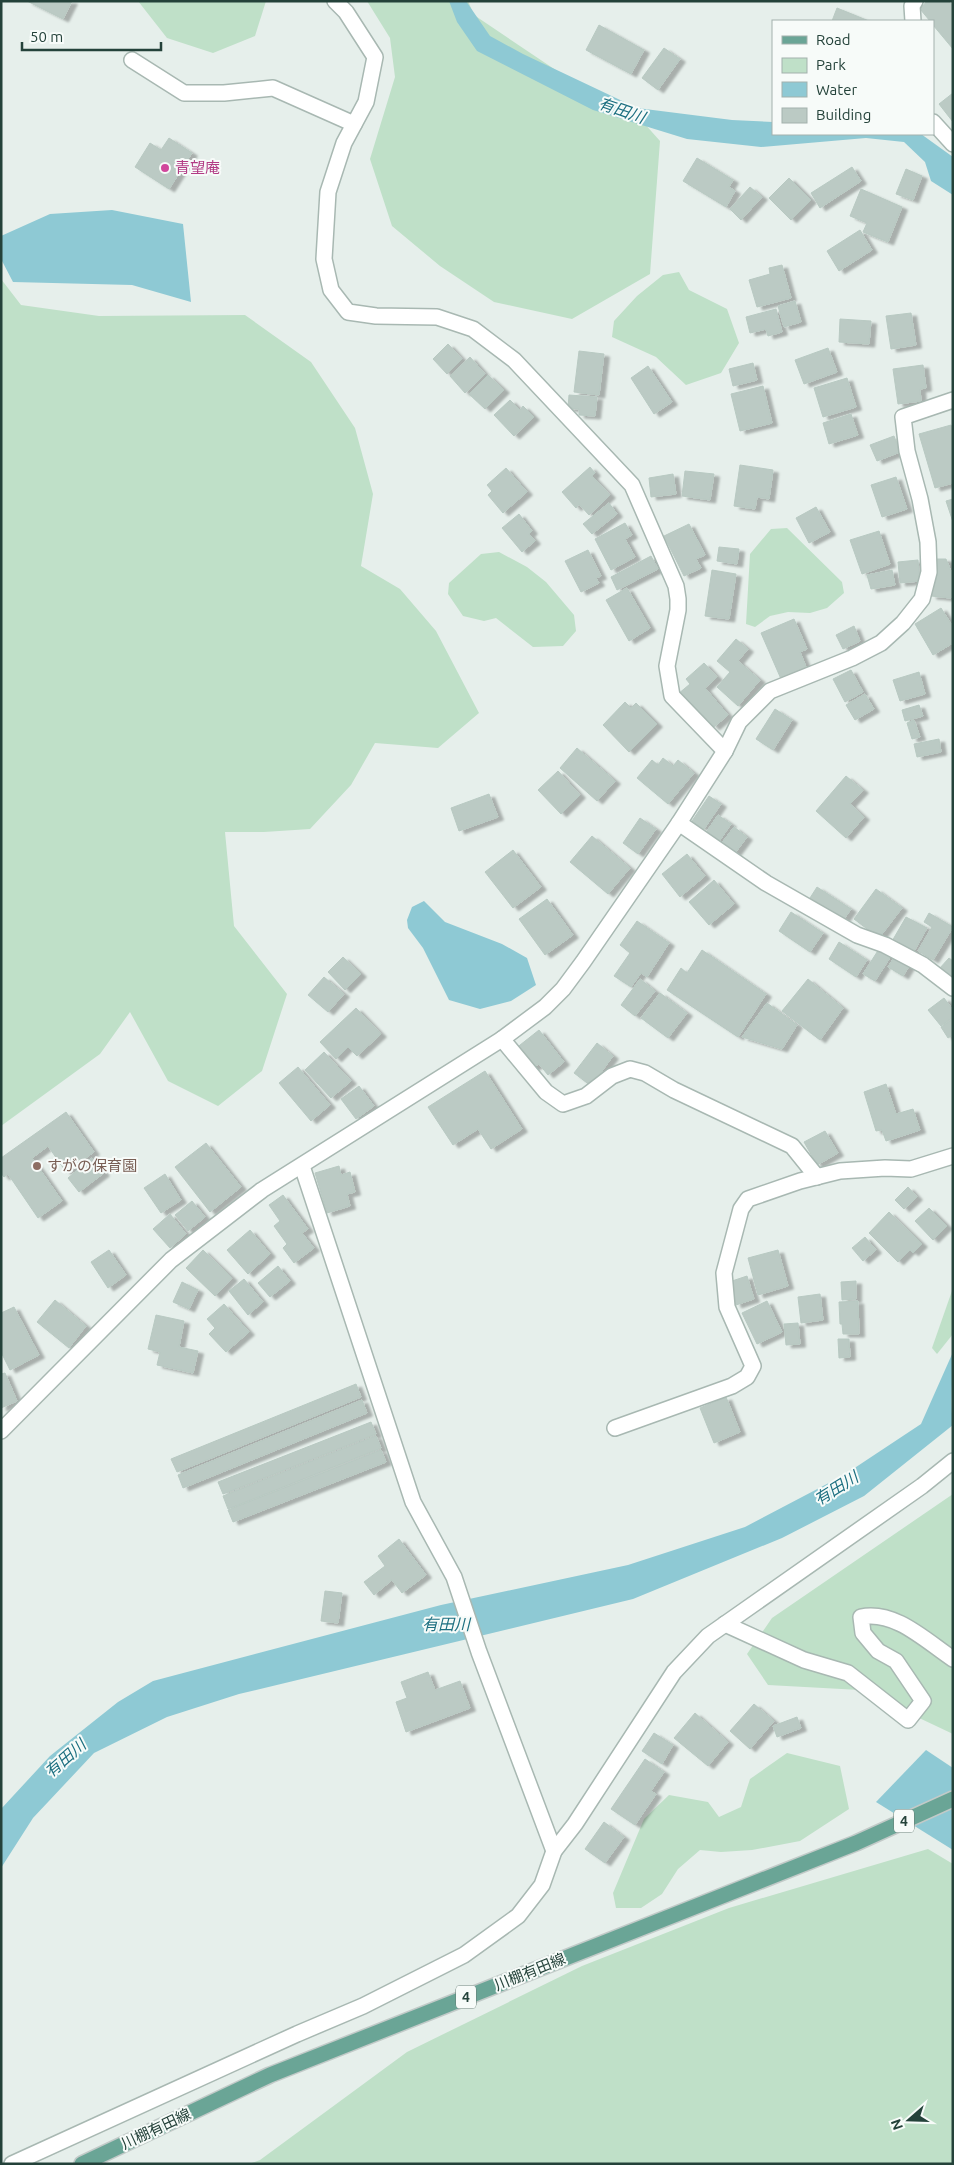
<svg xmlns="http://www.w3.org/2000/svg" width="954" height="2165" viewBox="0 0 954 2165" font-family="Ubuntu,'Noto Sans JP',sans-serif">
<defs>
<filter id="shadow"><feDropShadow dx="5.5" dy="3" stdDeviation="1" flood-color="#0004"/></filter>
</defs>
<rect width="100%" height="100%" fill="#e6efeb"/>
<g fill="#bfe0c8">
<path d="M138,1H266L255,36L213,53L167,38Z"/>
<path d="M367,1H468L474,15L581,87L627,104L660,141L650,274L572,319L494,302L440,266L392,226L370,159L395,77L390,38Z"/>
<path d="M679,272L689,290L727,309L739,343L721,373L686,385L656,357L612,337L614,321L637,296L663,275Z"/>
<path d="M1,279L21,305L99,316L245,315L311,362L355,428L373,494L361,566L400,589L436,631L479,713L438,748L375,743L351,785L310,829L264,832H225L234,926L287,994L262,1071L218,1106L168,1081L130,1012L100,1054L1,1126Z"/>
<path d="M787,528L842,582L844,593L827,608L810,613L788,612L770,616L755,627L746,624L750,554L771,529Z"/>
<path d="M499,552L527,567L546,582L574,615L576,631L563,646L533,647L496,618L484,621L463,616L448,594L449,583L481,554Z"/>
<path d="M953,1288V1334L937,1354L932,1348Z"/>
<path d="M953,1494V1734L860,1690L768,1685L747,1654L772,1618Z"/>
<path d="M787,1753L840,1766L849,1809L800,1841L752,1850L721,1852L700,1850L678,1869L662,1894L641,1908H616L613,1893L644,1819L669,1795L708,1802L719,1817L741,1807L750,1779Z"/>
<path d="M928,1849L953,1864V2164H249L260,2160L407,2052L582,1966L729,1908Z"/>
</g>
<g fill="#8ec9d4">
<path d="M449,1H466L490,36L523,54L637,108L732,120L773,122V134H921L953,157V195L931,181L925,162L904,142L866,138L761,147L687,139L593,110L477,51L457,22Z"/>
<path d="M112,210L183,224L191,302L132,285L13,282L1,259V236L50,214Z"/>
<path d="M424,901L445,922L502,944L527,958L536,985L511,1001L480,1009L449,1000L423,948L408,928L407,920L412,907Z"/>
<path d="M953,1352C953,1377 950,1400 953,1425L864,1496L782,1538L633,1599L239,1694L167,1717L94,1753L33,1818L1,1868V1809L50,1756L118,1702L153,1681L441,1605L628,1565L745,1527L844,1475L921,1424Z"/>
<path d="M926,1750L953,1768V1850L876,1802Z"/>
</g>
<g fill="#bbcac4" stroke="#b8c9c2" filter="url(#shadow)">
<path d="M27,1H72L63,19Z"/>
<path d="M927,1H948L953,6V49L933,25V21H930L920,9Z"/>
<path d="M837,8L869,21H832Z"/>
<path d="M599,25L644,50L631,74L586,50Z"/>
<path d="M664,48L680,59L658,90L642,78Z"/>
<path d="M953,93V122L939,104Z"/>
<path d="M169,138L192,153L169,189L135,167L150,143L161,150Z"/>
<path d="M697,158L733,180L729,187L735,191L726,207L683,181Z"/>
<path d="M852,167L861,181L820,208L811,193Z"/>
<path d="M906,169L922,176L913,200L896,194Z"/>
<path d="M789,178L811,200L791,220L769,198Z"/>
<path d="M750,187L762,197L741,220L730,209Z"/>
<path d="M861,189L902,207L888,242L863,232L867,223L850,216Z"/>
<path d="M860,230L872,250L839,271L827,251Z"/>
<path d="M782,265L791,298L757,307L749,280L770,274L769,268Z"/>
<path d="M795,301L801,322L784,327L778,306Z"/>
<path d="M776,309L782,332L768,336L766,329L750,333L746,317Z"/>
<path d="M911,313L916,345L891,349L886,316Z"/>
<path d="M840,319L871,321L869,344L839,342Z"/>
<path d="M448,344L462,359L447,374L433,359Z"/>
<path d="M828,348L837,372L804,384L795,360Z"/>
<path d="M579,351L604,354L599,395L574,392Z"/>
<path d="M470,357L485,374L465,393L450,376Z"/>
<path d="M753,363L757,380L733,386L729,369Z"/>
<path d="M923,365L926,388L920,389L921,401L898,404L893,369Z"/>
<path d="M648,366L672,402L654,414L631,378Z"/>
<path d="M488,375L504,390L485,409L469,394Z"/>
<path d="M847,378L856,407L823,417L814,388Z"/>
<path d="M763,386L772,423L740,431L731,394Z"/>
<path d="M569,395L597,397L595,416L579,415V409L568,408Z"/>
<path d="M510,400L520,410L523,406L534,417L514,436L494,415Z"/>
<path d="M851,414L858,435L829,444L823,423Z"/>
<path d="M951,425L953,432V483L935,488L919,434Z"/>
<path d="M894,436L900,452L877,461L870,445Z"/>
<path d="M740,465L773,470L769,499L757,497L755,509L734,506Z"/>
<path d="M590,467L595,473L592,476L610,495L589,515L579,504L576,508L562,492Z"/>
<path d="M506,468L527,492L503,513L488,495L492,491L487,485Z"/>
<path d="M685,471L714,474L710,500L682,496Z"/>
<path d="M673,474L676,494L651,497L649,478Z"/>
<path d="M896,477L907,509L882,517L871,485Z"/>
<path d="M953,499V522L946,501Z"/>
<path d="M609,503L617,514L592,534L583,524Z"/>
<path d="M816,507L830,532L809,543L796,518Z"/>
<path d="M519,514L532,531L529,534L535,541L522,552L502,528Z"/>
<path d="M625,523L632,535L625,539L635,557L611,570L595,539Z"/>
<path d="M689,524L705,555L696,559L701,568L684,576L664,536Z"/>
<path d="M879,531L890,564L862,574L850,540Z"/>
<path d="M719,547L739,549L737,564L717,561Z"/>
<path d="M588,550L601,576L596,578L599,583L581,592L565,561Z"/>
<path d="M651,556L658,569L617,590L611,577Z"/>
<path d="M934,559H946L953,576L951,598L931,596Z"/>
<path d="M918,560L920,581L900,583L898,562Z"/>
<path d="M712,570L736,574L729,619L705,616Z"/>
<path d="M892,570L895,585L871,589L867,575Z"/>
<path d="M627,588L650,628L629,641L606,600Z"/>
<path d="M941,608L953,627V643L933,655L915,624Z"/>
<path d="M794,619L807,649L800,652L806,667L781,679L761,633Z"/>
<path d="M854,626L860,641L843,649L836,635Z"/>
<path d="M736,639L748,649L738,661L760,680L738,706L717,687L730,672L717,661Z"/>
<path d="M704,663L717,677L705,688L728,715L714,727L703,715L699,718L678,694L690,684L686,679Z"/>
<path d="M851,670L863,692L845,702L833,679Z"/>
<path d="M919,672L925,694L900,701L893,680Z"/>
<path d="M865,694L874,709L855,720L846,705Z"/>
<path d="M625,702L631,708L636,703L657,724L629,752L603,725Z"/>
<path d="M919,705L923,716L905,721L902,710Z"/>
<path d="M775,709L792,720L773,750L756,739Z"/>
<path d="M914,720L920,737L912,739L907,723Z"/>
<path d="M939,739L941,752L917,757L914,744Z"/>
<path d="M577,748L615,781L597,801L560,768Z"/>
<path d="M663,758L673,766L678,760L694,773L668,804L637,778L652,760L658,765Z"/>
<path d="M558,771L580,795L561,814L538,790Z"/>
<path d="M846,776L863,790L850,804L864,817L846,838L816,811Z"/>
<path d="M489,794L498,817L459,831L451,808Z"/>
<path d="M709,796L721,804L704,829L692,821Z"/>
<path d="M718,815L731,824L718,843L705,834Z"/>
<path d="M640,818L656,829L638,854L623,843Z"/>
<path d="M734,827L747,837L735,853L721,844Z"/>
<path d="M592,836L630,868L608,894L570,862Z"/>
<path d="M513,850L541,887L513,908L485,872Z"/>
<path d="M687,854L705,876L680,897L662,874Z"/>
<path d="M714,880L734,904L709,925L689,902Z"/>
<path d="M817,887L851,909L844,919L810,898Z"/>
<path d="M876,889L902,908L879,938L854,919Z"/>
<path d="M547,899L573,935L545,955L519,919Z"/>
<path d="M791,912L823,933L810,952L779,931Z"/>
<path d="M929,913L953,927L933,960L918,951L932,927L924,922Z"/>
<path d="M906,917L927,928L912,955L891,943Z"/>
<path d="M637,921L669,943L647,977L641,973L631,987L614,976L630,953L620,945Z"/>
<path d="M839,942L867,960L856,977L829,959Z"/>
<path d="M879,949L891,956L875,981L863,974Z"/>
<path d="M702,950L766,994L738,1037L667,990L681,968L687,973Z"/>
<path d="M897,953L911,963L903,976L888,967Z"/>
<path d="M343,957L361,974L345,990L328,972Z"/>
<path d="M949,958L953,961V981L939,969Z"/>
<path d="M324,977L344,994L328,1012L308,995Z"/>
<path d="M640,979L655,991L635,1016L621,1005Z"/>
<path d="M808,979L843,1008L820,1040L782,1011Z"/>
<path d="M660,993L687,1013L668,1038L641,1018Z"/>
<path d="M944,998L953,1010V1017L941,1026L928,1010Z"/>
<path d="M767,1003L797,1025L782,1049L742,1037Z"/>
<path d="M356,1008L381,1034L357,1056L348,1047L336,1059L320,1042Z"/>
<path d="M953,1019V1035L948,1038L941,1027Z"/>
<path d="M539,1030L564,1062L548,1075L539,1064L530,1069L515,1049Z"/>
<path d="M597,1043L613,1056L591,1086L574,1073Z"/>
<path d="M324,1052L351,1081L331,1098L305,1070Z"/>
<path d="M298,1067L330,1105L311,1121L279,1083Z"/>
<path d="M485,1071L522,1129L491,1149L478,1129L453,1145L428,1107Z"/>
<path d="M886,1084L896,1114L913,1109L920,1130L886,1141L882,1130L876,1131L864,1092Z"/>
<path d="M359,1086L374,1106L356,1119L341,1099Z"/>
<path d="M66,1112L94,1152L66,1172L48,1146L32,1158L62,1201L38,1218L8,1174L4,1177L1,1173V1158Z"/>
<path d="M825,1131L838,1153L817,1165L804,1142Z"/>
<path d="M206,1143L241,1187L210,1212L175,1167Z"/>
<path d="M92,1158L104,1173L79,1192L68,1178Z"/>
<path d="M339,1166L341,1175L350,1172L355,1192L347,1194L350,1206L327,1213L315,1173Z"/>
<path d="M165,1174L181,1200L161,1213L144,1188Z"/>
<path d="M908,1187L917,1197L904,1209L895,1200Z"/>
<path d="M283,1195L308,1229L302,1233L314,1248L294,1263L283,1248L287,1244L274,1226L280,1221L269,1205Z"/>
<path d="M192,1201L205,1217L188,1231L175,1215Z"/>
<path d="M929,1208L947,1226L933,1240L915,1221Z"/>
<path d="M889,1212L922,1244L913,1253L910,1250L898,1262L869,1233Z"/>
<path d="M170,1214L186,1234L170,1248L153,1229Z"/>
<path d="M250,1230L270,1254L248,1274L227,1250Z"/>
<path d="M865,1237L876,1250L863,1261L852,1248Z"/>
<path d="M109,1250L126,1275L108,1288L91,1262Z"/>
<path d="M203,1250L232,1278L215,1296L186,1268Z"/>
<path d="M778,1250L788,1286L758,1295L748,1258Z"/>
<path d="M278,1266L290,1281L270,1297L258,1283Z"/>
<path d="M747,1276L754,1299L736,1305L729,1282Z"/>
<path d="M244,1279L263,1302L248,1315L229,1291Z"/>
<path d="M856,1281V1299L842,1300L841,1282Z"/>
<path d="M182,1282L198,1290L189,1309L173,1302Z"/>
<path d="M820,1294L823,1320L801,1323L798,1297Z"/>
<path d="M55,1300L86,1326L69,1348L37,1322Z"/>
<path d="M767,1301L782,1332L757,1344L742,1313Z"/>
<path d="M858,1301L859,1334H843L842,1324H840L839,1302Z"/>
<path d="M224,1304L249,1332L226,1352L209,1334L215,1328L207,1319Z"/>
<path d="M14,1307L39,1355L10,1370L1,1352V1313Z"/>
<path d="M156,1315L184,1321L179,1347L198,1351L193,1373L157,1365L160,1352L148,1349Z"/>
<path d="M798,1323L800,1344L786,1345L784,1324Z"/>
<path d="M838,1339H849L850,1357L839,1358Z"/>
<path d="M5,1373L17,1401L1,1408V1374Z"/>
<path d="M356,1384L361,1397L177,1472L171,1459Z"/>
<path d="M726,1397L740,1432L714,1443L700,1408Z"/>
<path d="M362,1400L367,1413L183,1488L178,1475Z"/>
<path d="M371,1422L376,1434L223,1494L218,1482Z"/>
<path d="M376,1436L381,1448L228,1509L223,1496Z"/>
<path d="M381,1450L386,1462L233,1522L228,1510Z"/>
<path d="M399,1539L426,1575L402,1593L392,1580L374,1595L364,1582L385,1566L378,1556Z"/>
<path d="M325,1591L342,1593L338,1623L321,1621Z"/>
<path d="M428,1672L435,1690L460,1681L470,1708L406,1732L396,1702L407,1698L401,1682Z"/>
<path d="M754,1704L774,1721L750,1749L730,1731Z"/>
<path d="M695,1713L728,1742L708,1766L674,1738Z"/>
<path d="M797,1717L801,1728L777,1737L773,1726Z"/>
<path d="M654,1733L673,1745L662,1764L642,1751Z"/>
<path d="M645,1759L664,1772L651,1791L656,1794L635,1825L611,1809Z"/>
<path d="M604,1822L624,1837L605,1863L585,1849Z"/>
</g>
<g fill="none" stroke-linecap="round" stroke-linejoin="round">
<defs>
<g id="minor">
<path d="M335,1L346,12L375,57L366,102L344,143L328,192L324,259L331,290L348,312L376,316L437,317L473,329L514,360L632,485L676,586L678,599V610L667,666L672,696L725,751"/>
<path d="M913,21L912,6L915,1"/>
<path d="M132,60L184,93H224L273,88L354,124"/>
<path d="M933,122L953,144"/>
<path d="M679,823L766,883L857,935L885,945L923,965L953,988"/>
<path d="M502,1039L546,1092L563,1104L586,1096L612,1076L630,1069L645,1073L674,1090L792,1146L817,1177"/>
<path d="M302,1166L413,1502L454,1577L479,1652L554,1851"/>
<path d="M615,1428L732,1386L747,1377L753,1366L727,1307L724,1273L741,1209L748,1199L800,1181L840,1171L885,1168L911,1169L953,1156"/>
<path d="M1,1431L171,1260L262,1190L502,1039L545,1007L563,989L583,962L679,823L725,751L739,722L770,691L852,658L881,643L903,623L922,599L929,572L928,542L920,499L907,451L903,417L953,400"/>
<path d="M725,1624L804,1660L848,1673L908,1720L923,1701L896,1661L878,1651L863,1633L861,1617C895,1610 926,1641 953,1659"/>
<path d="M12,2164L297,2034L363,2006L464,1955L518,1916L542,1885L554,1851L575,1824L674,1672L708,1636L922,1486L953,1461"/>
</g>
<path id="major" d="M82,2164L270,2075L856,1843L953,1799"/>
</defs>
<use href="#minor" stroke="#a8b8b2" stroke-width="18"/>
<use href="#major" stroke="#c2cac8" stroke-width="18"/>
<use href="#minor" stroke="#fff" stroke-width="15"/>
<use href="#major" stroke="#6aa596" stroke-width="15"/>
</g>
<circle fill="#d1479c" stroke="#f7fbf9" stroke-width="2" cx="165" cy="168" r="5"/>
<circle fill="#8d6e63" stroke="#f7fbf9" stroke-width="2" cx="37" cy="1166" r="5"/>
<g text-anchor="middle" stroke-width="4" stroke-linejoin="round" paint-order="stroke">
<g fill="#f7fbf9" stroke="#637a73" stroke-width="1">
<rect x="894" y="1809.5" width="20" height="23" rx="4"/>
<rect x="456" y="1985.5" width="20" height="23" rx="4"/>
</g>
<g font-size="14" font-weight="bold" fill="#24423a">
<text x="904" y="1826">4</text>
<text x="466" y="2002">4</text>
</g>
<g font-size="15" fill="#b23c85" stroke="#f7fbf9" text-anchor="start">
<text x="175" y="173">青望庵</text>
</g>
<g font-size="15" fill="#785e54" stroke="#f7fbf9" text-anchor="start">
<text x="47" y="1171">すがの保育園</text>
</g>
<g font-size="15" fill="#24423a" stroke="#f7fbf9">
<text transform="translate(530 1972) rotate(-22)" y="5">川棚有田線</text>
<text transform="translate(156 2129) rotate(-25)" y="5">川棚有田線</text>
</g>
<g font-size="16" font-style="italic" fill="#1c6f80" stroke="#f7fbf9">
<text transform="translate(622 110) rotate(19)" y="6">有田川</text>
<text transform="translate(836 1488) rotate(-32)" y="6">有田川</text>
<text x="446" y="1630">有田川</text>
<text transform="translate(65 1758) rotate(-41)" y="6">有田川</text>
</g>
</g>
<rect width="954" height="2165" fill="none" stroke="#24423a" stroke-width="5"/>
<rect x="772" y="20" width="162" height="115" fill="#f7fbf9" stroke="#a3b1ad"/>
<rect x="782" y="36" width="25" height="8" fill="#6aa596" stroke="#a3b1ad"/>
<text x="816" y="45" font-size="15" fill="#24423a">Road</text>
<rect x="782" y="58" width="25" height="15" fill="#bfe0c8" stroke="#a3b1ad"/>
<text x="816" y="70" font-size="15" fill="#24423a">Park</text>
<rect x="782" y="82" width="25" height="15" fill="#8ec9d4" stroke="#a3b1ad"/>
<text x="816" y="95" font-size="15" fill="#24423a">Water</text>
<rect x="782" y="108" width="25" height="15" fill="#bbcac4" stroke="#a3b1ad"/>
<text x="816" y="120" font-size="15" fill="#24423a">Building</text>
<g transform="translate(909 2120) rotate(250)" stroke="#f7fbf9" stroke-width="4" paint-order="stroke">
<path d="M0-4L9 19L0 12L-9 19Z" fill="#24423a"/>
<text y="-8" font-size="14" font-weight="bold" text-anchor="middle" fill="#24423a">N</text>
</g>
<path d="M22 42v8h139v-8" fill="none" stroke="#24423a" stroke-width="2.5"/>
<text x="30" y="42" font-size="15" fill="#24423a" stroke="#f7fbf9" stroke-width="4" paint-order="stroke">50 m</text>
</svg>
